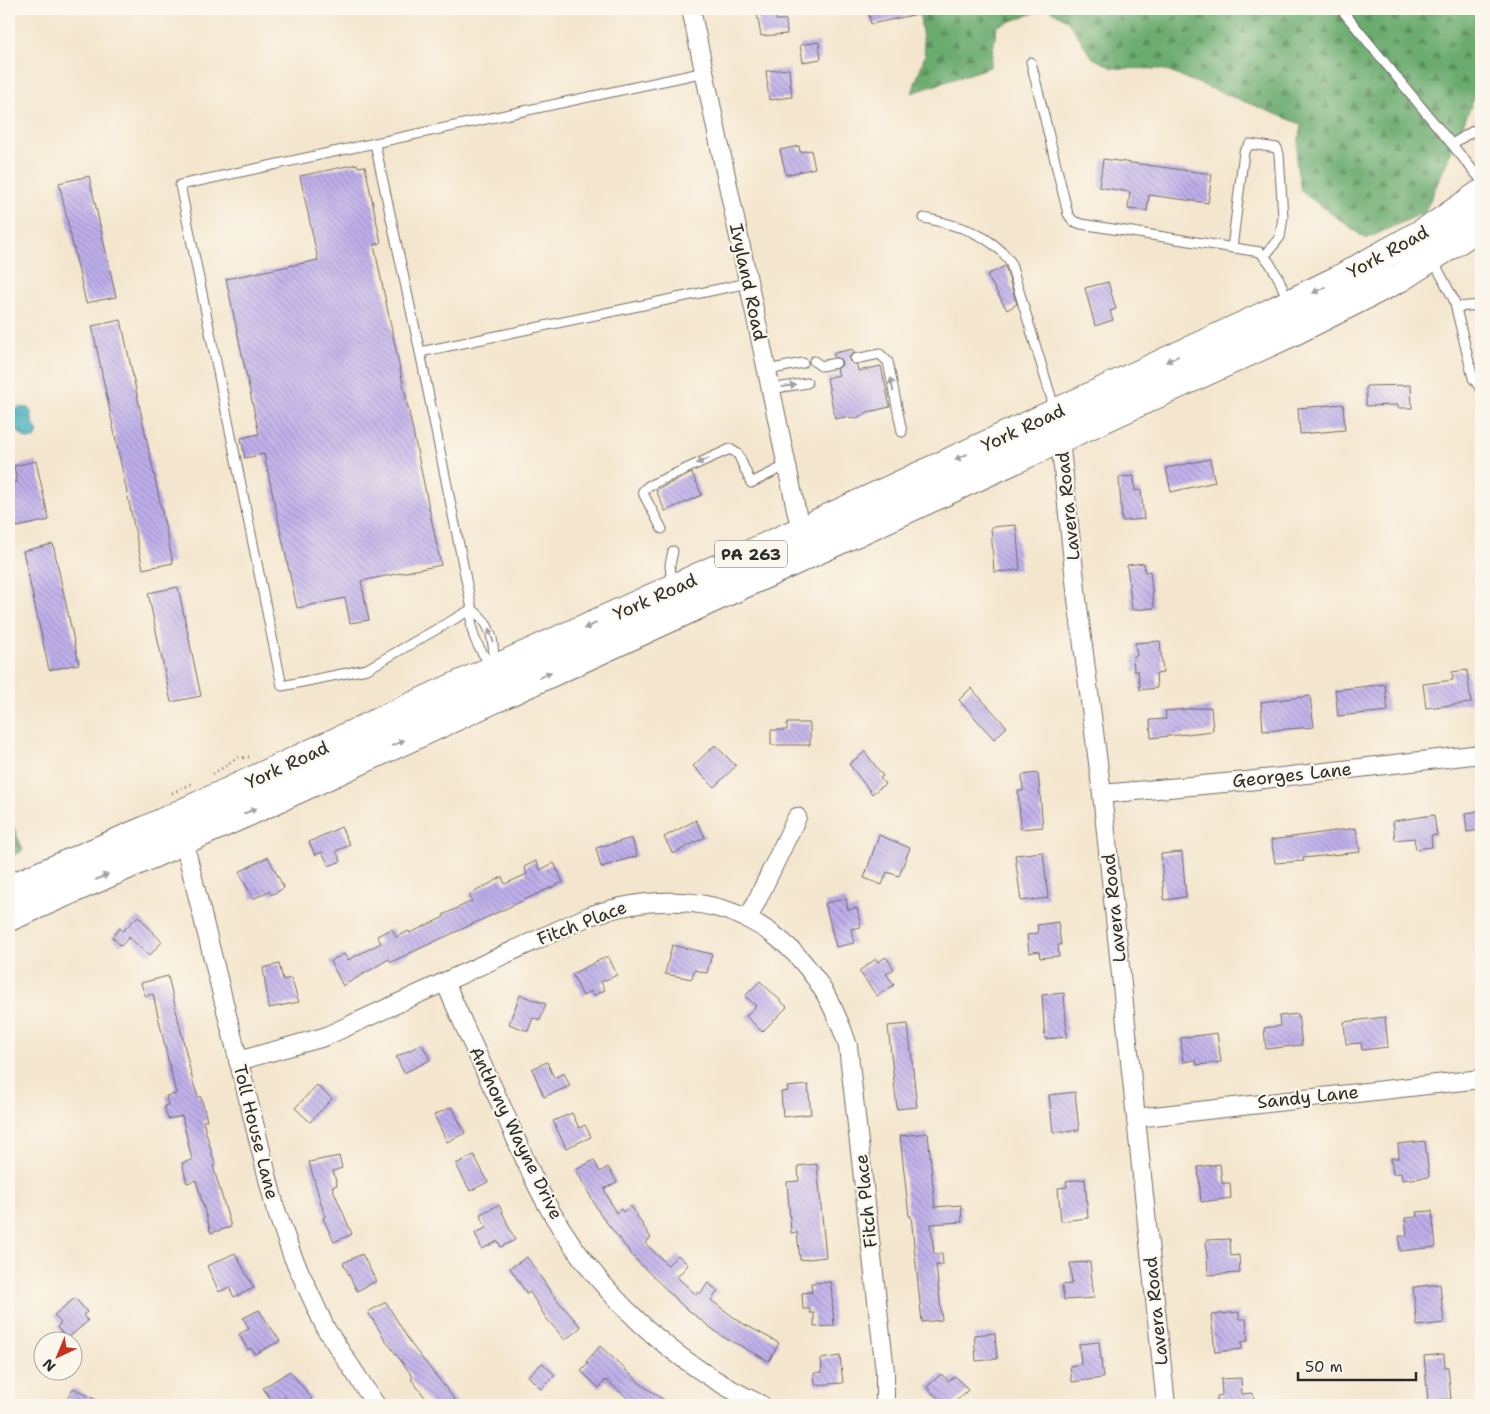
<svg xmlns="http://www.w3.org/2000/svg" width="1490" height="1414" viewBox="0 0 1490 1414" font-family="'Shantell Sans',sans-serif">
<defs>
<pattern id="forest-firs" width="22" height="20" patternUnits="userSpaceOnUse" patternTransform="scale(1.25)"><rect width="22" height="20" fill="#6bab6e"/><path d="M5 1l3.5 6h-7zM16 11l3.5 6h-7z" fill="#588b5b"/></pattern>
<pattern id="water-ripples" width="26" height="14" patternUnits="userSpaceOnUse" patternTransform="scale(1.25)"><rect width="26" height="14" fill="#3dabbc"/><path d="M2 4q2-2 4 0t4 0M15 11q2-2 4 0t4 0" fill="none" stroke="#338b99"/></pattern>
<pattern id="building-back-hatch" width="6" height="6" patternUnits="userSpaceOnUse" patternTransform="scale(1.25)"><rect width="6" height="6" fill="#beafeb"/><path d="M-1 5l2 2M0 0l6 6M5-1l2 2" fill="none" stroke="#9b8fbf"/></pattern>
</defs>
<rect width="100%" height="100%" fill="#fbf7ec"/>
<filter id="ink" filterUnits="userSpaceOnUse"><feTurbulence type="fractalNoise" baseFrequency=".02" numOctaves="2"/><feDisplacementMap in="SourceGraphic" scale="10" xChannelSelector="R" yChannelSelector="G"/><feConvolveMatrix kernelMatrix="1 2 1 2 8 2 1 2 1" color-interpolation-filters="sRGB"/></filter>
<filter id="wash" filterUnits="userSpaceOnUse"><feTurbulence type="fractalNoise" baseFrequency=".0096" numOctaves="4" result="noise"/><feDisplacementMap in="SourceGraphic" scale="20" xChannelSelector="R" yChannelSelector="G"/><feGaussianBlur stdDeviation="1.12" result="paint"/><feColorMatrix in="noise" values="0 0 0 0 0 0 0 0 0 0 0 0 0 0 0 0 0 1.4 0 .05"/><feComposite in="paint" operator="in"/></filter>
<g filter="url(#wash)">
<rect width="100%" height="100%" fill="#f4e6ce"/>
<g fill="url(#forest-firs)" stroke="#4b6b4c">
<path d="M919,9H1046L997,26L990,67L912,93L925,55Z"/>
<path d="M1048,9H1481V92L1474,99L1425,212L1366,239L1301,191L1296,161L1301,124L1162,69L1113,68L1093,58L1067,20Z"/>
<path d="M9,816L23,850L9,859Z"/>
</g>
<path fill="url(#water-ripples)" stroke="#346b74" d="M19,407L28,408L31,412L33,423L38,432L35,439H26L15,429L16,420L13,412Z"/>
<g id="blocks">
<g fill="url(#building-back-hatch)">
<path d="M878,9H917L918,14L871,24L868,11Z"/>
<path d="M775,11L776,20H786L787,34L761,36L757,13Z"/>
<path d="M819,42L821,59L803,62L800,45Z"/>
<path d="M789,69L792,97L769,100L766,71Z"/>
<path d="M799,146L800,152L811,150L815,168L786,175L780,150Z"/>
<path d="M1103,159L1212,174L1208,203L1149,195L1147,211L1128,209L1130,192L1099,187Z"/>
<path d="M357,164L358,167L365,166L381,243L374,245L441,565L361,581L369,620L350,623L345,598L297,608L264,454L245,458L241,438L259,434L226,279L318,260L300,176Z"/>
<path d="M89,176L116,297L86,303L59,183Z"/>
<path d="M1005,266L1017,304L1007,310L987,275Z"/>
<path d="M1108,282L1116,309L1110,311L1113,320L1095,326L1085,288Z"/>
<path d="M121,320L173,563L143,569L92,326Z"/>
<path d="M853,349L854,353L849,357V361L857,365L858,371L881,366L890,407L868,412L857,418L845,417L835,419L827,378L839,375L837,369L842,365L841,359L834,357V353Z"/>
<path d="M1411,385L1412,408H1398V405L1366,406V386Z"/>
<path d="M1343,404L1345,430L1300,434L1298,408Z"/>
<path d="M1210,459L1215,482L1171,492L1166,468Z"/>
<path d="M36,461L49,520L17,527L9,483L17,482L14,466Z"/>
<path d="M692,473L702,495L665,511L656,490Z"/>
<path d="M1134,476L1135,491L1141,490L1144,519L1122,521L1119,477Z"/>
<path d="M1016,525L1020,570L994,572L991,527Z"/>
<path d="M53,544L79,664L49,670L23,551Z"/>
<path d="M1144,563L1145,572L1150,571L1154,608L1132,610L1127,565Z"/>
<path d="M178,587L201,696L171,702L148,593Z"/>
<path d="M1160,641L1163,673L1156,674L1157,688L1140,690L1138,671H1134L1133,656H1137L1135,643Z"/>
<path d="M1467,670L1471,703L1426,708L1423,684L1453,680L1452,672Z"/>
<path d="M1385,684L1388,711L1338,716L1335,690Z"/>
<path d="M971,688L1007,727L994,739L959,700Z"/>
<path d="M1310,696L1314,727L1263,731L1261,702Z"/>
<path d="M1211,707L1213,731L1151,738L1150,720L1166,719L1165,711Z"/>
<path d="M787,723H810V745H771V730H787Z"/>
<path d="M715,745L736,766L714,787L693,766Z"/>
<path d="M865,752L883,776L880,778L885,784L872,794L849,764Z"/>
<path d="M1038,773L1043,827L1021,829L1018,791H1023L1022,775Z"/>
<path d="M1481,811V830L1467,832L1465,813Z"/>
<path d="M1434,815L1437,835L1431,836L1432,847L1416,849L1414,838L1395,840L1393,821Z"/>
<path d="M696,820L705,837L673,854L664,837Z"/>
<path d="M341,827L350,845L336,851L341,861L329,866L322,852L315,855L309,842Z"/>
<path d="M1356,828L1360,852L1303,858L1304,861L1275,863L1271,840Z"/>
<path d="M879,835L910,848L899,876L887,872L882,885L864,878Z"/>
<path d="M632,838L637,856L601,867L596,848Z"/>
<path d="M1043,852L1048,898L1021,901L1015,855Z"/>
<path d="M1182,852L1186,897L1164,900L1161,854Z"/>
<path d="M268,857L284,888L271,895L269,891L253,899L239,872Z"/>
<path d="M536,861L540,870L554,863L563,882L391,962L389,959L343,986L330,961L344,954L348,960L381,943L377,936L392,929L396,937L409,931L410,933L444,917L443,915L472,901L469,895L502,877L505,884L527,874L524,867Z"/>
<path d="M846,899L848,910L857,908L861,927L851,929L854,943L836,947L825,903Z"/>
<path d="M138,916L162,942L149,956L129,937L121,946L112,937L120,928L123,931Z"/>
<path d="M1058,922L1061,945H1058L1059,956L1040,958L1039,951L1029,953L1027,935L1038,933L1037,925Z"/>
<path d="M672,945L712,954L707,973L694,970L692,979L665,974Z"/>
<path d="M608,956L617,975L601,982L605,990L593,996L591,991L583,996L572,974Z"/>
<path d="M886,957L894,969L886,974L894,985L877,996L859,971L876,959L878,962Z"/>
<path d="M279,964L283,980L291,978L299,1002L269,1008L263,968Z"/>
<path d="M168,976L193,1082L198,1097H201L207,1120L203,1121L215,1165L213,1166L231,1227L211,1233L196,1180L187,1183L182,1163L192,1160L182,1116L168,1119L164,1106L168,1105L166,1096L176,1094L153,994L145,996L141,983Z"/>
<path d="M760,981L787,1007L762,1032L746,1016L756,1006L745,996Z"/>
<path d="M1064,993L1067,1037L1045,1039L1042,995Z"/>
<path d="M520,995L546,1004L540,1020L533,1018L528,1031L509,1024Z"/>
<path d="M1298,1014L1302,1045L1266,1049L1264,1028L1280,1026L1279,1016Z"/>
<path d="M1385,1017L1388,1047L1362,1050L1361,1043L1346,1044L1344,1022Z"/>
<path d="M908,1024L917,1107L897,1109L888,1026Z"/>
<path d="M1217,1033L1221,1062L1197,1065L1196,1060L1183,1062L1181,1038Z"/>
<path d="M422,1044L430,1060L404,1073L396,1057Z"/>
<path d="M547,1062L554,1078L564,1073L570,1086L544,1097L532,1069Z"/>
<path d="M317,1085L332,1099L310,1122L295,1108Z"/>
<path d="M808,1085L811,1114L783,1117L781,1092L788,1091L787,1087Z"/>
<path d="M1075,1092L1079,1130L1053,1133L1049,1095Z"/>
<path d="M452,1107L465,1133L447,1142L434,1115Z"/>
<path d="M572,1113L579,1128L585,1125L591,1137L566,1148L553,1121Z"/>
<path d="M928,1133L935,1207L961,1205L962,1222L931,1224L934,1254L942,1253L943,1265H936L942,1320L922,1322L911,1216H909L900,1136Z"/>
<path d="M1425,1141L1429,1177L1402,1180L1401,1173L1393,1174L1391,1158H1399L1398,1144Z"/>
<path d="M474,1155L488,1182L470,1191L456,1164Z"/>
<path d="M339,1156L342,1168L333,1171L337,1185L332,1187L352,1234L334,1242L323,1218L325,1217L309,1162Z"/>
<path d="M594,1160L600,1172L608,1167L617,1182L604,1189L616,1213L621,1209L623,1212L631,1206L651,1238L645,1243L668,1265L678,1255L688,1265L677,1277L696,1295L698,1292L700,1294L708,1283L718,1291L711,1300L740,1322L779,1343L769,1361L723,1337L684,1307L635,1259L600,1214L576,1170Z"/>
<path d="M817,1164L826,1257L800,1260L797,1232L791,1233L787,1182L799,1181L798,1166Z"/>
<path d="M1220,1164L1222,1183H1230L1231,1198L1201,1202L1198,1167Z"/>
<path d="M1085,1179L1088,1218L1061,1221L1058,1188L1067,1187L1066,1181Z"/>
<path d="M499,1205L515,1240L501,1247L498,1241L482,1249L475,1233L486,1228L480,1214Z"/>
<path d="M1432,1211L1436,1247L1400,1251L1399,1236H1407L1405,1218L1417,1217L1416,1212Z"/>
<path d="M1230,1239L1231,1256L1239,1255L1240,1273L1208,1275L1206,1240Z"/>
<path d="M235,1253L254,1288L234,1297L229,1287L219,1292L207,1266Z"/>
<path d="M362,1254L376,1281L357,1291L343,1263Z"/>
<path d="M527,1257L553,1295L581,1327L565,1340L546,1318L530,1292L527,1294L510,1268Z"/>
<path d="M1090,1262L1094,1298L1064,1300L1062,1285L1072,1284L1070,1263Z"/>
<path d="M831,1282L834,1326L814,1327V1313H810V1309H803L802,1293L812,1292L811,1283Z"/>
<path d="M1440,1284L1444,1323L1417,1326L1413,1287Z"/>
<path d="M75,1298L87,1312L83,1315L88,1321L67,1339L57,1327L61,1323L54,1315Z"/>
<path d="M386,1302L411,1344L459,1405H431L411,1379L413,1377L384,1338L368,1312Z"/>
<path d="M259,1310L280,1341L255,1354L251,1348L248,1350L239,1334L249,1329L243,1318Z"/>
<path d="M1239,1312V1319H1246L1248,1341L1241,1342L1242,1349L1215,1352L1211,1315Z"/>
<path d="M995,1333L997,1359L976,1361L974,1335Z"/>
<path d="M1099,1342L1103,1378L1072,1382L1070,1366L1081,1364L1079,1344Z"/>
<path d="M600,1346L641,1384L671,1405H636L606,1380L599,1388L581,1371L588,1364L586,1362Z"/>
<path d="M1444,1354L1445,1367H1448L1451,1399L1428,1402L1424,1356Z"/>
<path d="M840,1356L843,1383L815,1385L814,1373L822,1372L821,1359Z"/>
<path d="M542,1363L555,1375L541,1389L528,1376Z"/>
<path d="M290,1371L312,1399L302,1405H290L285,1397L274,1404L263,1388Z"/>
<path d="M941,1374L949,1381L955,1376L968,1390L952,1405H944L927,1387Z"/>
<path d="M1241,1378L1242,1394L1253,1393L1254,1405H1217V1396L1222,1395L1221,1379Z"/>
<path d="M73,1388L106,1405H64Z"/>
</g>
</g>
</g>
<g filter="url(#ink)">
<use href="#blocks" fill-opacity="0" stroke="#716c64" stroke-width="1"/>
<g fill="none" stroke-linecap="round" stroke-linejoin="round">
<defs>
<g id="service">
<path d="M1341,9L1481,180"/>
<path d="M1031,62L1068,214L1073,221L1081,224L1260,252L1269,262L1279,279L1288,301"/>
<path d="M375,144L420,352L472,609C468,632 478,649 492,666"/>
<path d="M1452,144L1481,126"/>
<path d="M924,218C958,226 988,232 1010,261L1055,410"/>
<path d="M1232,248L1244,152L1250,144L1277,148L1279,154L1283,217L1280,237L1264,257"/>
<path d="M1433,260L1454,300L1473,378L1481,389"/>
<path d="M1456,307L1481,305"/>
<path d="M420,352L748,283"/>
<path d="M855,359L880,354L888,362L902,432"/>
<path d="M814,361L821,366L836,363"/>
<path d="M767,370L803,363"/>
<path d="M771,389L807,383"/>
<path d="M662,529L644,495L643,491L648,486L730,449L738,454L751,483L787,465"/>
<path d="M672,586L670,565L673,551"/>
<path d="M472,609L367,669L282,686L180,185L705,72"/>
<path d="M472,609C493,625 494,641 494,666"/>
</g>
<g id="minor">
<path d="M691,9L797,514L805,538"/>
<path d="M1059,430L1077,599L1102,794L1166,1405"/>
<path d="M1102,794L1247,781L1481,754"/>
<path d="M181,830L275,1207L292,1255L326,1329L376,1405"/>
<path d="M748,919L797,817"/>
<path d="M445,982C463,1024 482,1065 502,1107C517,1141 531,1177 550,1210C599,1294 673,1364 762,1405"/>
<path d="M238,1061L324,1037L589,916C710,875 809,924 848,1046L885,1371V1405"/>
<path d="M1136,1118L1481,1079"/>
</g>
<g id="trunk">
<path d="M9,889L146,830L437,695L803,530L1262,317L1338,280L1435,226L1481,194"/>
<path d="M9,917L248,812L1294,331L1401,277L1481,225"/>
</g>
</defs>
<use href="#service" stroke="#716c64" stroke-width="11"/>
<use href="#minor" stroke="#716c64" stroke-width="20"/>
<use href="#trunk" stroke="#716c64" stroke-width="30"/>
<g stroke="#716c64" stroke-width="3" stroke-dasharray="1 4" stroke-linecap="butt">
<path d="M213,774L237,758L249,757"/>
<path d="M172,793L191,784"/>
</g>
<use href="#service" stroke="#fff" stroke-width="9"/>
<use href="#minor" stroke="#fff" stroke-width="18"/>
<use href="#trunk" stroke="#fff" stroke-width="28"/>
</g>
<defs><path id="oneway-solid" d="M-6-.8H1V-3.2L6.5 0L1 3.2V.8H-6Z" transform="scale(1.25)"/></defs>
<g fill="#a0a0a0">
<use href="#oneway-solid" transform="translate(1319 290) rotate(154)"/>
<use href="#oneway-solid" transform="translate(1172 359) rotate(155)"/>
<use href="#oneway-solid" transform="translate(892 385) rotate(-101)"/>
<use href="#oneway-solid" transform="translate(789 386) rotate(-10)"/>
<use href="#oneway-solid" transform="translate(961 457) rotate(155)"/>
<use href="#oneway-solid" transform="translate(703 461) rotate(156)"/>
<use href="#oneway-solid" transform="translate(590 626) rotate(156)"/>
<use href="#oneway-solid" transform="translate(491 635) rotate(-110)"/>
<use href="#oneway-solid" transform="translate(545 675) rotate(-25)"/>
<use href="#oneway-solid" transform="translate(398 743) rotate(-25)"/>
<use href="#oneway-solid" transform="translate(250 811) rotate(-24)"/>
<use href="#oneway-solid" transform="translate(102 877) rotate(-24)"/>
</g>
</g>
<g text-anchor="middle" stroke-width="4.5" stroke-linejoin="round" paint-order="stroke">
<rect fill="#fbf7ec" stroke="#696865" stroke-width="1" x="715" y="540.5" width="72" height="27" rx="4"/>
<g font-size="16" font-weight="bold" fill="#2b2b2b">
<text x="751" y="560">PA 263</text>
</g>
<g font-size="18" fill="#2b2b2b" stroke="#fbf7ec">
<text transform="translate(1388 252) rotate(-29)" y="6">York Road</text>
<text transform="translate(748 282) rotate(78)" y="6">Ivyland Road</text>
<text transform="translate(1023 428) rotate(-25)" y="6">York Road</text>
<text transform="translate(1068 506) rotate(-96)" y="6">Lavera Road</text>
<text transform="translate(655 597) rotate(-24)" y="6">York Road</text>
<text transform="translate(287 765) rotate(-25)" y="6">York Road</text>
<text transform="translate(1292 775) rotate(-6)" y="6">Georges Lane</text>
<text transform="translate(1114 908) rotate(-96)" y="6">Lavera Road</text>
<text transform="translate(582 923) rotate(-21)" y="6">Fitch Place</text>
<text transform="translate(1308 1097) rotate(-6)" y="6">Sandy Lane</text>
<text transform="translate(256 1132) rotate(76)" y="6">Toll House Lane</text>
<text transform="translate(516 1133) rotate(64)" y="6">Anthony Wayne Drive</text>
<text transform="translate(866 1201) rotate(-96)" y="6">Fitch Place</text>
<text transform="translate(1156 1311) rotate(-96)" y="6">Lavera Road</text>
</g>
</g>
<rect width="1490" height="1414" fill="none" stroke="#fbf7ec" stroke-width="30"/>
<g transform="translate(58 1356) rotate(224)"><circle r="24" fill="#fbf7ec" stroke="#a8a59f"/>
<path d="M0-4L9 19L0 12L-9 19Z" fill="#c8321e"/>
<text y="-8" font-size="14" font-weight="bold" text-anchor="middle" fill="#2b2b2b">N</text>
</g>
<path d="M1298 1372v8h118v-8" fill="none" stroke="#2b2b2b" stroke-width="2.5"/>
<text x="1305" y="1372" font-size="15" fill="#2b2b2b" stroke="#fbf7ec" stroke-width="4" paint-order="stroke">50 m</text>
</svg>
